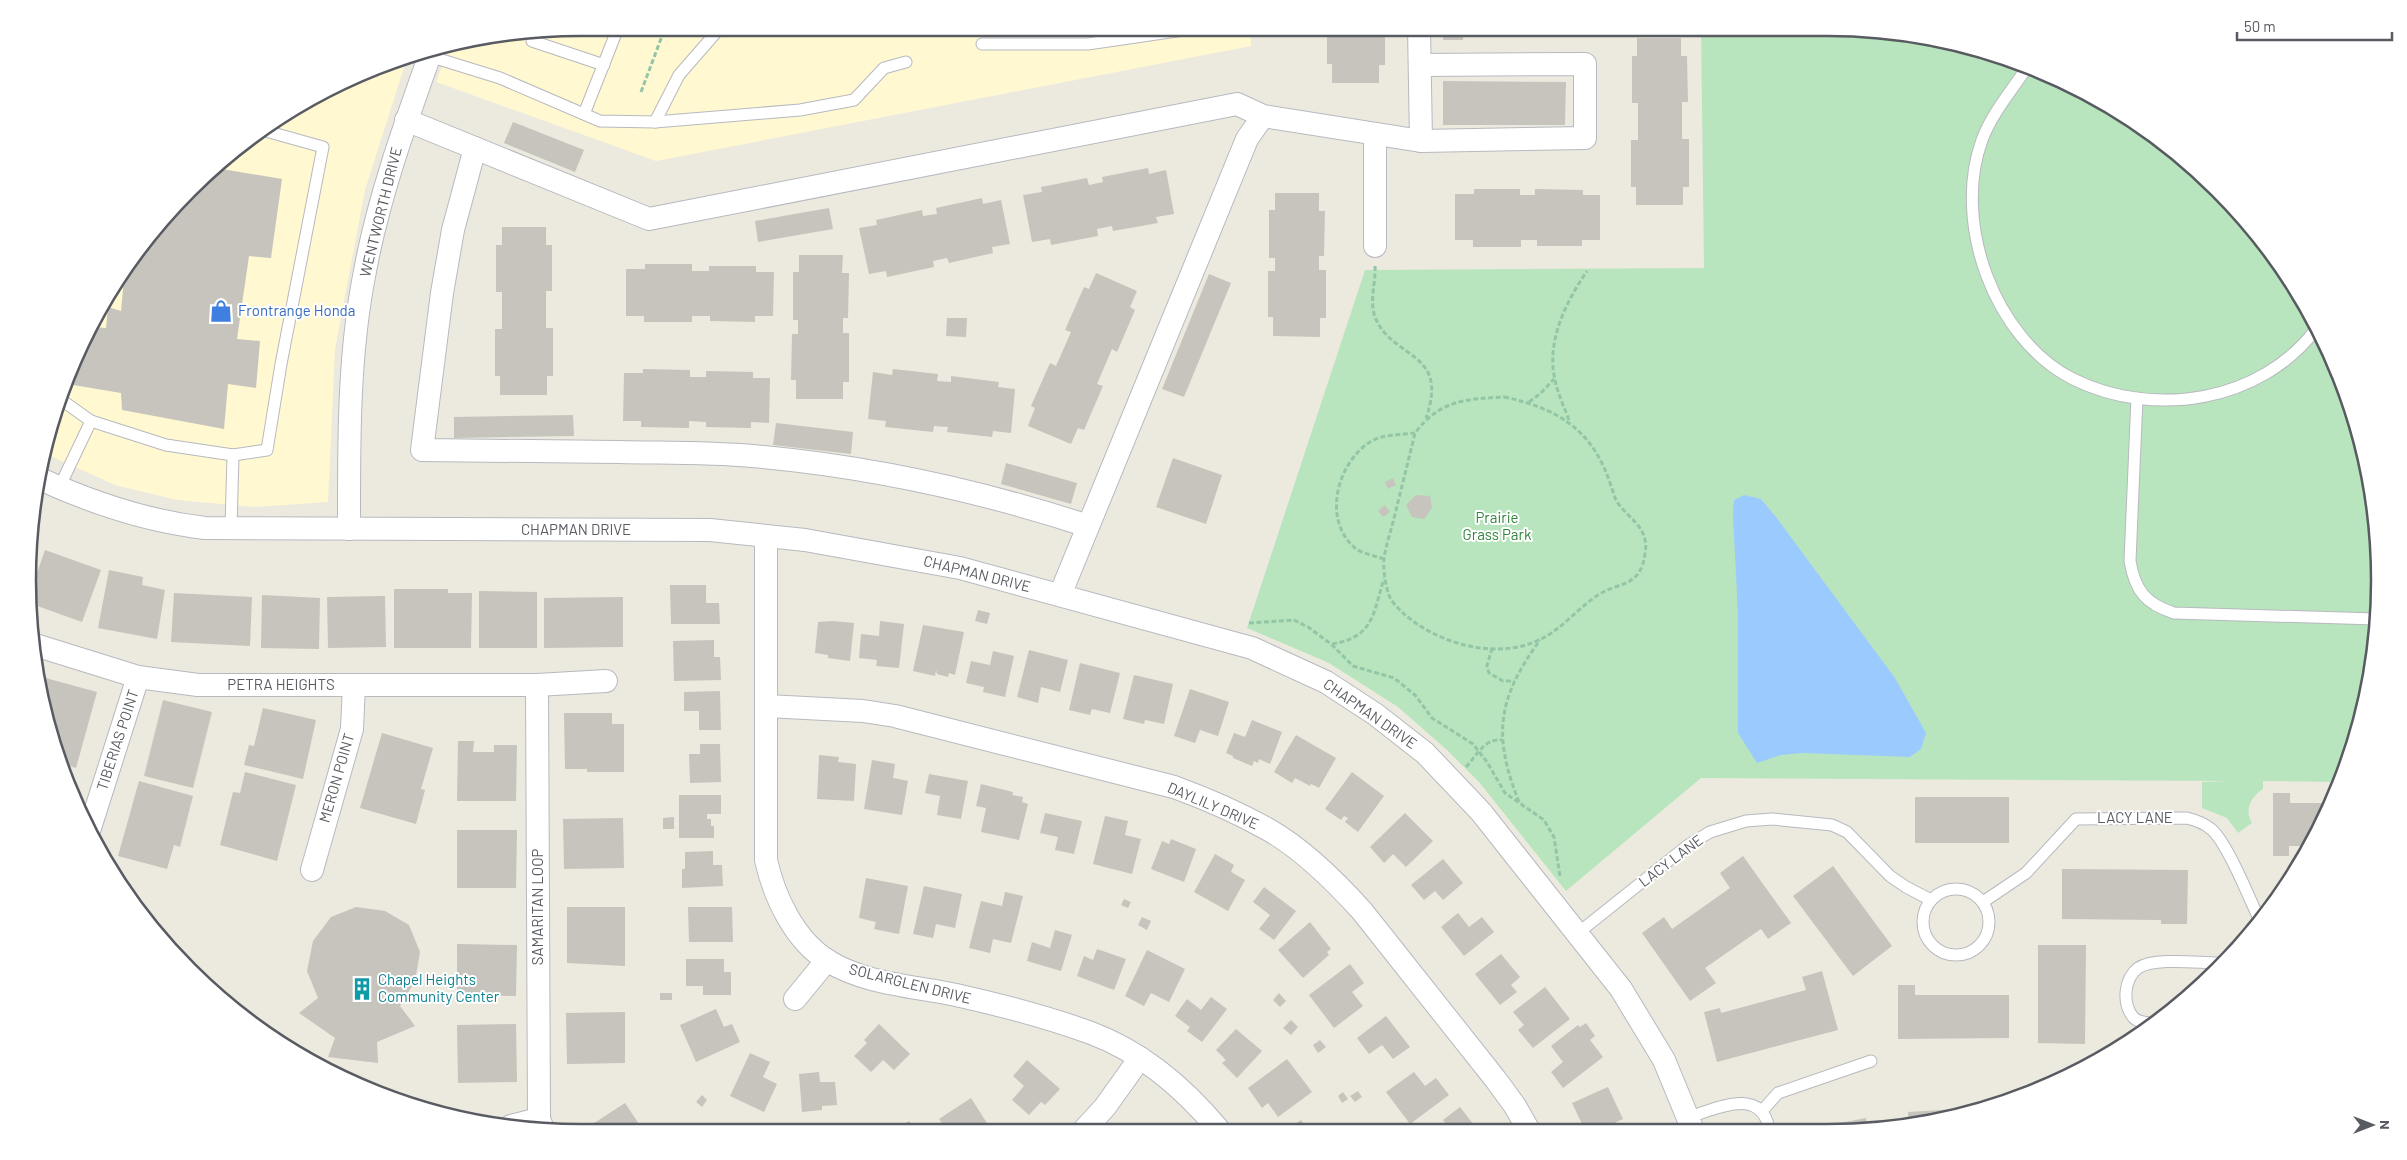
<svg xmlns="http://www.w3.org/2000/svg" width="2407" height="1160" viewBox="0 0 2407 1160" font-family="Barlow,sans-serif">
<rect width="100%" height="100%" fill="#eceadf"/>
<g fill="#fff8d1">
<path d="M580,28H1251V46L656,161L436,82L450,44L473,38Z"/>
<path d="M408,55L365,190L335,349L328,502L255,507L177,500L115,485L44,453L70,368L120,273L165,215L243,142L304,101Z"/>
</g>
<path fill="#b9e5be" d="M1701,28H1827L1935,38L2039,70L2134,121L2218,190L2287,273L2338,369L2369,472L2379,580L2369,688L2340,782L2263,781V789C2251,797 2244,809 2252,823L2238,833L2227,818L2202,808V782L2230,781L1701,778L1566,891L1479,782L1447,750L1398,707L1329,663L1247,628L1365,270L1704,268Z"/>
<path fill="#9bcaff" d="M1744,495L1761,499L1776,517L1895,678L1926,733L1921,749L1910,757L1803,753L1781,755L1757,763L1738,733V615L1733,515L1734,500Z"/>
<g fill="#c6c4bc">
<path d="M1327,28H1385V65H1379V83H1332V64H1327Z"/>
<rect x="1443" y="28" width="20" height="12"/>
<path d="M1637,38H1681V56H1687L1688,102H1682V139H1689V187H1683V205H1636V187H1631V140H1638V103H1632V56H1637Z"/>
<path d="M1443,81L1566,82L1565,125H1443Z"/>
<path d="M513,122L584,150L575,172L504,143Z"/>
<path d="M216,168L282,179L271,258L249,256L237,339L260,341L256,388L228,384L224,429L122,410L121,393L73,385L92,327L106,328L108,307L121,311L125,268L165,215Z"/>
<path d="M1148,168L1149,174L1166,170L1174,214L1156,217L1158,223L1113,231L1112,226L1097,229L1098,236L1051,245L1050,239L1032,242L1023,195L1042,192L1041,187L1087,178L1089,185L1103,182L1102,177Z"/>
<path d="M1474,189H1520V195H1535V189L1583,190V195H1600V240H1582V246H1537V240H1521V247H1473V240H1455V194H1474Z"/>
<path d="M1275,193H1319V211H1325L1324,256H1319V270H1326V318H1320V337L1273,336V317H1268V271H1275V258H1269V210H1275Z"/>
<path d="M982,198L983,204L1001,200L1010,244L992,247L993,253L949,263L947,258L933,261L934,267L887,277L886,271L869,274L859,228L877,225L876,220L922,210L923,216L937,214L936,208Z"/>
<path d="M829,208L833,229L758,242L755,221Z"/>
<path d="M502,227H546V245H552V291H546V328H553V376H547V395H500V376H495V329H502V292H496V245H502Z"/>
<path d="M799,255H843L842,273H849L848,318H843V333H849V382H843V399H796V380H791L792,334H798V320H793V272H799Z"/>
<path d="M645,264H692V271H709V266H756V272H774L773,316H755V322L710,321V316H692V322H644V316H626V269H645Z"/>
<path d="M1096,273L1137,291L1130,307L1135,310L1117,352L1112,349L1097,384L1103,386L1084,430L1078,428L1071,444L1028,426L1035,408L1031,406L1050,363L1056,366L1071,332L1065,330L1084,287L1089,289Z"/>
<path d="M1209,274L1231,283L1184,397L1162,389Z"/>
<path d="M947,318H967L966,337L946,336Z"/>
<path d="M643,369L690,370V377H706V371L753,372V378H770L769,423L751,422V428L706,427V422L689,421V428L641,427V421H623L624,373H643Z"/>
<path d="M893,369L938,374L937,381L951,382V376L999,382L998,387L1015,389L1011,433L993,431L992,437L947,432L948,427L934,426L933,432L885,427L886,421L868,419L873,372L892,375Z"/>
<path d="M573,415L574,436L454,438V417Z"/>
<path d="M776,423L853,432L851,454L773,445Z"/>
<path d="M1173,458L1222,475L1206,524L1156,507Z"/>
<path d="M1006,463L1077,483L1071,504L1001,484Z"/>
<path d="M1393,478L1396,485L1388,489L1385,482Z"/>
<path d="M1416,495L1430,496L1432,508L1424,519L1412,517L1406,505Z"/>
<path d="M1385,505L1390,512L1383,517L1378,511Z"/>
<path d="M45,550L101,570L82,622L29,603V596Z"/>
<path d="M109,570L143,577L142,585L165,590L157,639L98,628Z"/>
<path d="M670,585H706V603H719L720,624H671Z"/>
<path d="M394,589H448V593H472L471,648H394Z"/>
<path d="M479,591L537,592V648H479Z"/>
<path d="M174,593L252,597L250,646L171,642Z"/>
<path d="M262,595L320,598L319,649L261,648Z"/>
<path d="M385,596L386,647L328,648L327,597Z"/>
<path d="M623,597V647L544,648V598Z"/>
<path d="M978,610L990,613L987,624L975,621Z"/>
<path d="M832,621L854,623L850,661L828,658V655L815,653L818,622Z"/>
<path d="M880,621L904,624L899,668L876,666L877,660L859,658L861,634L879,636Z"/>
<path d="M923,625L964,632L955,675L949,673L948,677L937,674L936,670L935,676L913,671Z"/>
<path d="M714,640V657H720L721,680L674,681L673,641Z"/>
<path d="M1029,650L1068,660L1060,692L1041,687L1038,703L1017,697Z"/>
<path d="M993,651L1014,656L1005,697L983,692L984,687L966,683L971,661L990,665Z"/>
<path d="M1080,663L1120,673L1110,713L1092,709L1090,715L1069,710Z"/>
<path d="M1134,675L1173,684L1164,724L1145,720L1144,724L1123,719Z"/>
<path d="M42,677L97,692L76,768L59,763L57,757L40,685Z"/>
<path d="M1190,689L1229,702L1218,736L1200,730L1195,743L1174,736Z"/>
<path d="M720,691L721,730H699V711H684V692Z"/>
<path d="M163,700L212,712L193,788L144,776Z"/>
<path d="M263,708L316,720L303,779L244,765L249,745L254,746Z"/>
<path d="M564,713H612V724H624V772H587V769H565Z"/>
<path d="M1252,720L1282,732L1270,764L1259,759L1258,763L1254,761L1252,766L1233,758V756L1226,753L1234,733L1245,737Z"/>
<path d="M382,733L433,748L421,789L425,790L416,824L360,808Z"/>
<path d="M1296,735L1336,758L1319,788L1311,784L1310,786L1295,778L1292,783L1274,772Z"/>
<path d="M458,741H474L473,752H494V745H517L516,801H457Z"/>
<path d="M700,744H720L721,782L690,783L689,754H700Z"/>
<path d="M819,755L839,757L838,762L856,764L854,801L817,799Z"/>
<path d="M872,760L895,764L893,778L908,781L902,815L864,809Z"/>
<path d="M62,771L72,773L68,786L63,772Z"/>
<path d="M245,772L296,785L277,861L220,845L233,792L240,793Z"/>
<path d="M1352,772L1384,796L1358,832L1345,822L1348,818L1344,816L1341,820L1325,809Z"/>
<path d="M929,774L968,781L961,819L937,815L940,796L925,793Z"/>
<path d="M139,781L193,796L180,847L174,845L167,869L118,856Z"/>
<path d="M981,784L1013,792L1012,795L1023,797L1022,802L1028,804L1019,840L981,832L986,808L976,806Z"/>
<path d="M2273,793H2290V803H2331L2306,846H2289V856H2273Z"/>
<path d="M679,795H721V814H707V819H711V826H714V838H679Z"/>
<rect x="1915" y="797" width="94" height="46"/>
<path d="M1045,813L1082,821L1074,854L1055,850L1058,837L1040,833Z"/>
<path d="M1405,813L1433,841L1406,867L1393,854L1384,863L1370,847Z"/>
<path d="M1105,816L1128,821L1125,835L1141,839L1132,874L1093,864Z"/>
<path d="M674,817V829H663V818Z"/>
<path d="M623,818L624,868L564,869L563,819Z"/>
<path d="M457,830H517L516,888H457Z"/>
<path d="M1171,839L1196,849L1184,882L1151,869L1162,841L1169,844Z"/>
<path d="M713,851V865H722L723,886L682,888V869H685V852Z"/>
<path d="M1215,854L1234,865L1231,872L1245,880L1228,911L1194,892Z"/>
<path d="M1743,856L1791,923L1768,939L1761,929L1705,968L1716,983L1690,1001L1642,933L1664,917L1672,929L1730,888L1720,873Z"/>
<path d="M1443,859L1463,883L1443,900L1435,891L1424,900L1411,885Z"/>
<path d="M1833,866L1892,946L1853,976L1793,896Z"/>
<path d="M2062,869L2188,870L2187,924H2161V920L2062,919Z"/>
<path d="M866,878L908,886L899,934L874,929L876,922L859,918Z"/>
<path d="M924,886L962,894L955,928L936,924L933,938L913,934Z"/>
<path d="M1264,887L1296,911L1274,940L1259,929L1270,915L1253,902Z"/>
<path d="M1005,892L1023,896L1011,943L993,939L990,953L969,948L981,901L1002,906Z"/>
<path d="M1124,899L1131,902L1128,908L1121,905Z"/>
<path d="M356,907L385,911L409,925L420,952L415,981L400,1006L415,1026L377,1042L378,1063L328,1057L335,1038L299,1013L318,998L307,971L313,941L331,917Z"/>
<path d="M567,907H625V966L567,963Z"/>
<path d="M688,907H732L733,942H689Z"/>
<path d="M1458,913L1469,927L1482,917L1494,932L1464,956L1441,927Z"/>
<path d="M1142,917L1151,921L1147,930L1138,925Z"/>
<path d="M1310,922L1331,949L1327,952L1329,955L1303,978L1278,950Z"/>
<path d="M1055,930L1072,935L1061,971L1027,961L1032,942L1050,948Z"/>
<path d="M457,944L517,945L516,996L457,995Z"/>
<path d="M2038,945H2086L2085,1044L2038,1043Z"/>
<path d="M1097,949L1126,959L1114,990L1077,976L1084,956L1093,960Z"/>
<path d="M1147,950L1185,969L1169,1002L1151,993L1144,1006L1125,996Z"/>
<path d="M1501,954L1520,977L1511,985L1517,992L1500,1005L1475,974Z"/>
<path d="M686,959H724V972H731V995H703V986H686Z"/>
<path d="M1350,964L1364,983L1352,992L1363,1006L1334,1028L1309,995Z"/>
<path d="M1822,971L1838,1030L1717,1062L1704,1012L1720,1008L1721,1013L1806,990L1802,977Z"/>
<path d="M1898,985H1915V995H2009V1038L1898,1039Z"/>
<path d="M1545,987L1570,1019L1533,1048L1518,1030L1524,1025L1513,1012Z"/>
<rect x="660" y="993" width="12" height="7"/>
<path d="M1279,993L1286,1001L1280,1007L1273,1000Z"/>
<path d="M1211,997L1227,1009L1202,1042L1187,1031L1190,1027L1175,1016L1187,999L1201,1010Z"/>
<path d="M716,1009L724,1027L732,1024L740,1042L696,1062L680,1025Z"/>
<path d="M625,1012V1063L567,1064L566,1013Z"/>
<path d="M1386,1016L1410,1047L1393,1059L1382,1045L1369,1054L1357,1038Z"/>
<path d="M1291,1020L1298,1027L1291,1035L1283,1028Z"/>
<path d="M1586,1023L1595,1036L1590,1040L1603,1057L1563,1088L1551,1072L1563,1062L1551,1046L1578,1025L1580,1027Z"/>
<path d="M516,1024L517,1082L458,1083L457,1025Z"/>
<path d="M879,1024L910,1054L894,1070L883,1060L871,1072L854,1056L867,1043L864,1040Z"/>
<path d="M1236,1029L1262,1051L1237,1078L1222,1063L1226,1060L1216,1050Z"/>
<path d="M1320,1040L1326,1047L1318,1053L1313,1045Z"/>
<path d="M750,1053L770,1062L763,1077L777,1084L764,1112L730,1096Z"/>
<path d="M1287,1059L1312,1092L1278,1117L1268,1103L1262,1108L1248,1088Z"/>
<path d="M1027,1060L1060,1089L1045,1105L1041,1102L1029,1115L1012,1100L1024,1086L1013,1076Z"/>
<path d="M819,1072L820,1082H835L837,1105L822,1106V1110L802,1112L799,1074Z"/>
<path d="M1414,1072L1425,1086L1436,1078L1449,1095L1410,1124L1386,1092Z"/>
<path d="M1608,1087L1623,1119L1602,1129H1592L1590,1123L1583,1126L1572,1103Z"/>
<path d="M1358,1091L1362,1097L1355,1102L1350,1096Z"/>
<path d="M1343,1092L1348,1099L1342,1103L1338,1096Z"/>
<path d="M702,1095L707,1100L702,1107L696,1102Z"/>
<path d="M971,1098L992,1131H947L939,1119Z"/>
<path d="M625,1103L639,1124L625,1132H587L585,1129Z"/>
<path d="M1460,1107L1477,1129H1445L1448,1127L1443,1120Z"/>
<path d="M1959,1109V1112L1909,1125L1908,1112Z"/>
<path d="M1866,1118L1868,1128H1819V1127Z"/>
<path d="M1301,1120L1307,1130H1286Z"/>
<path d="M909,1121L916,1131H893Z"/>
</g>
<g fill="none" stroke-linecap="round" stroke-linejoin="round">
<defs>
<g id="lane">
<path d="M535,32L532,41L604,65"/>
<path d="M982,44H1088L1197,28"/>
<path d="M429,56L500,78L600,121L655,122L800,110L854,100L884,68L906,62"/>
<path d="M2028,66C2012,90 1992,113 1982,140C1952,222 1994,339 2073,379C2154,419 2261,402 2316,329"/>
<path d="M584,114L618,28"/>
<path d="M655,122L679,75L720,28"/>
<path d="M2137,398L2130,561C2135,591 2146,604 2174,613L2376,619"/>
<path d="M91,421L166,445L233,455L231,528"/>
<path d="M233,455L267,450L281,364L323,147L262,130"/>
<path d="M59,488L91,421L60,399"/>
<circle cx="1956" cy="922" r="33"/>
<path d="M1983,902L2026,873L2076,819L2187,818C2195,820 2204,823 2211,829C2227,842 2250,900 2260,921"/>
<path d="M1578,933L1687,846L1710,832L1746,821L1772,819L1832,825L1847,832L1890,876L1906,887L1931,900"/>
<path d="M2155,1023C2147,1023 2138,1023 2133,1017C2122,1003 2124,979 2138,968C2155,957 2198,963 2218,963"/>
<path d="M1762,1111L1778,1093L1871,1061"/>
<path d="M1689,1117C1716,1109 1760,1086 1769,1128"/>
</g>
<g id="street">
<path d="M1419,28L1421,141"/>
<path d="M406,120L649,219L1237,104L1263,116L1421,141L1585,138V64L1420,65"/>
<path d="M1375,134V246"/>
<path d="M475,148L453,230L442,293L422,450C488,451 554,451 619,452C663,453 708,452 752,456C867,466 978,490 1088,526"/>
<path d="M38,478C92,503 145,521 205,528L710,530L805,540L960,568L1252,648L1326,682L1375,714L1425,753L1481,812L1621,989L1664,1060L1692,1128"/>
<path d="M349,529C349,443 348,356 365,271C379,195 406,122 432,49"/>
<path d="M766,536V860C774,896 794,940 828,961C865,984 914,986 956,995C1001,1005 1047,1017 1091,1033C1142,1052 1185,1089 1219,1130"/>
<path d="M1060,595L1247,139L1263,116"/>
<path d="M32,644L138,677L198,685H537L606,681"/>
<path d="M537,685L539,1119L543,1129"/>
<path d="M767,706L863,711L895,716L1174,787C1207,799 1239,813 1269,830C1304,850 1335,881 1362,911L1496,1080L1515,1106L1528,1129"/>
<path d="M89,831L138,677"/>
<path d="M312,870L352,729L354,685"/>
<path d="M795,999L827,960"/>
<path d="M511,1126L539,1119"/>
<path d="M1083,1131L1105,1107L1140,1058"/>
</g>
</defs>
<use href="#lane" stroke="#b7b9bf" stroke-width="13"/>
<use href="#street" stroke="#b7b9bf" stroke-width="24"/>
<g stroke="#92c6a6" stroke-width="3" stroke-dasharray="5 2.5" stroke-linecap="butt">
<path d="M641,92L665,28"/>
<path d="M1375,266C1376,283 1369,300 1375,317C1392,360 1450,350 1426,418"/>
<path d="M1504,397C1558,408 1594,431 1611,486C1613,490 1614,496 1616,500C1627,519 1650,526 1645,554C1640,588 1620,581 1598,595C1578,608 1562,629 1541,639C1498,661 1437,644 1403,613C1397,607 1390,601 1388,592C1385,582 1383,569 1384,558C1386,545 1391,531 1394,518C1401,490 1408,462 1415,433C1440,400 1465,399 1504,397Z"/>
<path d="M1529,402L1541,393L1554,379"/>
<path d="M1569,420C1564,407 1558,394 1555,380C1546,341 1566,302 1587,271"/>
<path d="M1384,559C1376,556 1362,554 1355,548C1322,520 1337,463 1370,442C1382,434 1402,435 1415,433"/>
<path d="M1249,623L1294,620L1308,627L1331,644L1353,666L1394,678L1415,695L1432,718L1473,744L1487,762L1505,793L1544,820L1554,837L1560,876"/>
<path d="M1332,644C1375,637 1373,612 1384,579"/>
<path d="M1492,648L1487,666L1489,673L1503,681H1514"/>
<path d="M1466,767C1477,755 1485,738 1502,740"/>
<path d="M1519,802C1492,734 1498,698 1540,640"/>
</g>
<use href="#lane" stroke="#fff" stroke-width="11"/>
<use href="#street" stroke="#fff" stroke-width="22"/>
</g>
<defs>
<symbol id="shop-bare" viewBox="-9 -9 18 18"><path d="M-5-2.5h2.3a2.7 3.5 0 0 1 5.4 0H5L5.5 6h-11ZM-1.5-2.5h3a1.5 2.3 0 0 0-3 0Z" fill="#3f7fe0" stroke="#fff" stroke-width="2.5" paint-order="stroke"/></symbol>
<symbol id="building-bare" viewBox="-9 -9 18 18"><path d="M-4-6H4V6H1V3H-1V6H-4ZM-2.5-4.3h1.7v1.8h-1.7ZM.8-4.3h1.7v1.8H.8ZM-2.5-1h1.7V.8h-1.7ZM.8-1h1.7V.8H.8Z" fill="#0f9aa8" stroke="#fff" stroke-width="2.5" paint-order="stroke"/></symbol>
</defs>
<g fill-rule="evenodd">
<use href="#shop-bare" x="205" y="295" width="32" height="32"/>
<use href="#building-bare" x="346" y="973" width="32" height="32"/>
</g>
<g text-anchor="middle" stroke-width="4" stroke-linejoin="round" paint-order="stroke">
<g font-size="15" fill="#585b61" stroke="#fff">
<text transform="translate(381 212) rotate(-76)" y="5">WENTWORTH DRIVE</text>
<text x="576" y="535">CHAPMAN DRIVE</text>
<text transform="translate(977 574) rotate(14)" y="5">CHAPMAN DRIVE</text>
<text x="281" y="690">PETRA HEIGHTS</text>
<text transform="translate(1370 714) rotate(35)" y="5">CHAPMAN DRIVE</text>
<text transform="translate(118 740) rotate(-72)" y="5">TIBERIAS POINT</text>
<text transform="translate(337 778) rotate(-74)" y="5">MERON POINT</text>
<text transform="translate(1213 806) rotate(23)" y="5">DAYLILY DRIVE</text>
<text x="2135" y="823">LACY LANE</text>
<text transform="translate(1671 861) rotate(-37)" y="5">LACY LANE</text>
<text transform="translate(538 907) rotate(-90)" y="5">SAMARITAN LOOP</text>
<text transform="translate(910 984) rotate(14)" y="5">SOLARGLEN DRIVE</text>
</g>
<g font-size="15" fill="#366cbe" stroke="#fff" text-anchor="start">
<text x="238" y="316">Frontrange Honda</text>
</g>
<g font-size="15" fill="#32853e" stroke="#fff">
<text x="1497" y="523">Prairie<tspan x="1497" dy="17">Grass Park</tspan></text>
</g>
<g font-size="15" fill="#0d838f" stroke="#fff" text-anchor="start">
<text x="378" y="985">Chapel Heights<tspan x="378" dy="17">Community Center</tspan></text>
</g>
</g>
<path d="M0 0H2407V1160H0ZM580 36H1827A544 544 0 0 1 2371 580V580A544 544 0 0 1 1827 1124H580A544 544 0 0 1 36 580V580A544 544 0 0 1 580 36Z" fill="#fff" fill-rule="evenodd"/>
<path fill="none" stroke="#585b61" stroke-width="2.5" d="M580 36H1827A544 544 0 0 1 2371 580V580A544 544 0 0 1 1827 1124H580A544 544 0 0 1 36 580V580A544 544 0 0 1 580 36Z"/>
<g transform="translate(2372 1125) rotate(90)" stroke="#ffffff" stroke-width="4" paint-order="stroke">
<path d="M0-4L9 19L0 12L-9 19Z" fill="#585b61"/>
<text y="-8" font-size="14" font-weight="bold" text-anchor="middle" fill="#585b61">N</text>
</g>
<path d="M2237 32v8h155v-8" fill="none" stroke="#585b61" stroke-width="2.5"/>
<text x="2244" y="32" font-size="15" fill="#585b61" stroke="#ffffff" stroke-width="4" paint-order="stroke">50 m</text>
</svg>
